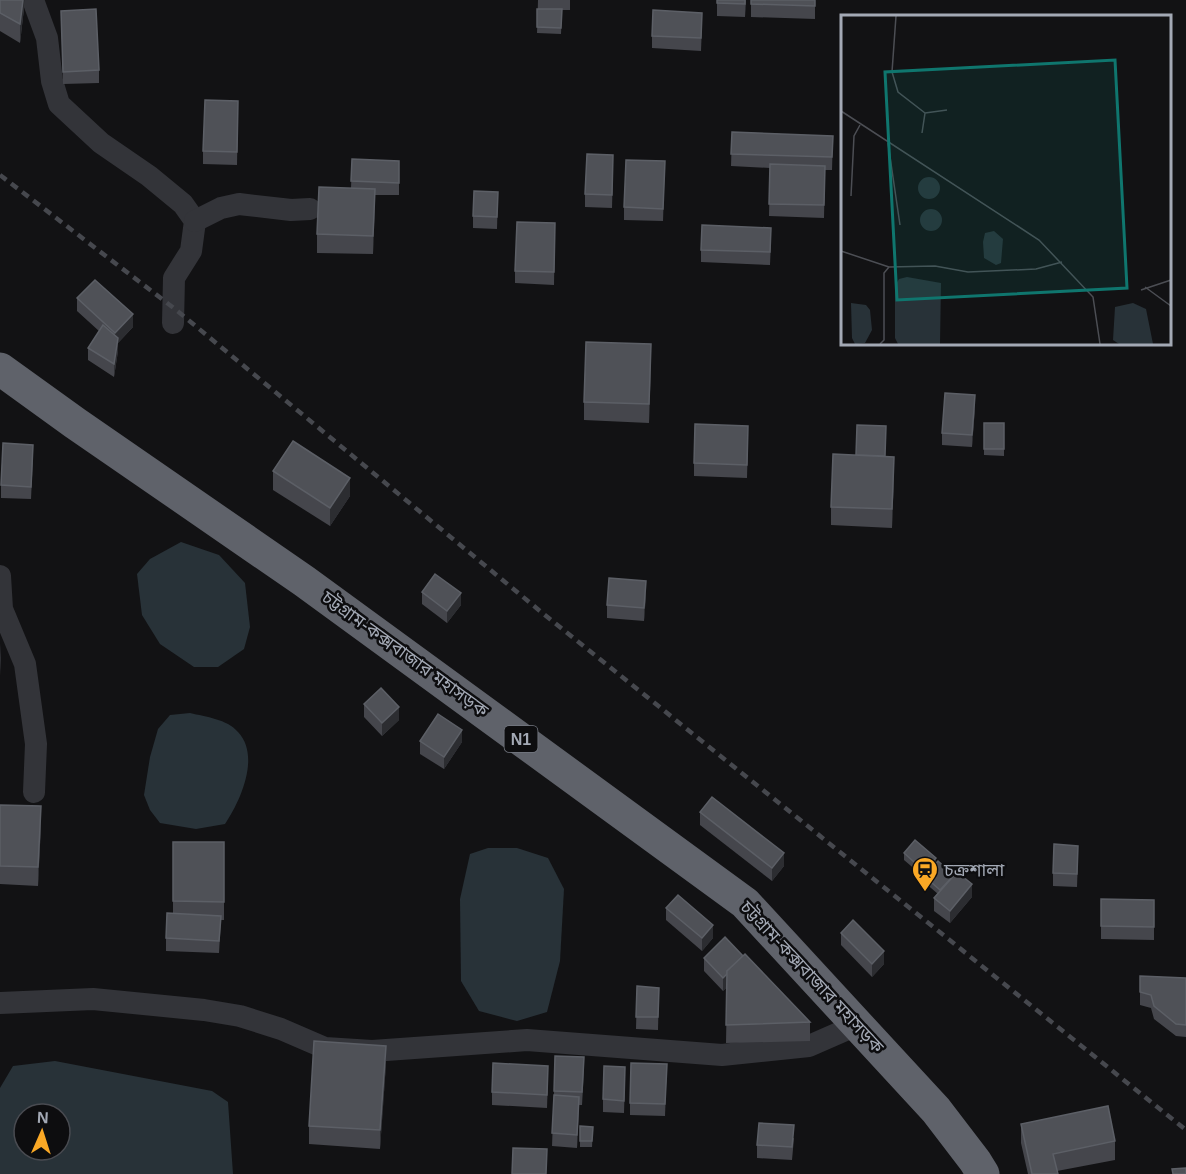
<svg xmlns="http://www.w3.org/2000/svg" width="1186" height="1174" viewBox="0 0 1186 1174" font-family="Helvetica,'Noto Sans Bengali',sans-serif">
<rect width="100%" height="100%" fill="#121214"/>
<g fill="#283238" fill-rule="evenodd">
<path d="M181,542L219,555L245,583L250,627L244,649L218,667H194L160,644L142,615L137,574L150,559Z"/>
<path d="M190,713C206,717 227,719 238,732C261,756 240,802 225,824L196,829L160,823L150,810L144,795L150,757L158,729L170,715Z"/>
<path d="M488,848H517L548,858L564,889L560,961L547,1012L517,1021L479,1011L461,981L460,899L470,854Z"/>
<path d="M55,1061L212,1091L228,1102L233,1174H0V1088L13,1066ZM24,1114H60V1150H24Z"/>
</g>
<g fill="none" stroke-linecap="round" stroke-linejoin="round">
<g stroke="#333439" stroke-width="22">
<path d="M33,0L47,38L52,81L59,104L101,143L149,176L183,204L195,221L191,251L174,278L173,323"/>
<path d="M195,221L221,208L239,204L291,210L310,209"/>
<path d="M0,576L2,609L25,664L36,744L34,792"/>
<path d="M0,1003L93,999L204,1010L240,1016L281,1029L325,1048L372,1051L527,1040L722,1055L809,1046L857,1025"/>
</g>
<path stroke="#5f626a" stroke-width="33" d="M0,369L75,423L304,581L745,903L936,1110L975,1161L983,1174"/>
<path stroke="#46484e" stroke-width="4.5" stroke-dasharray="8 6" stroke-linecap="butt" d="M0,175L175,309L540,611L1186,1130"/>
</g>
<g fill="#45464c">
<path d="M0,0H25L20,43L0,31Z"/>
<path d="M538,0H570V10H562L561,34L537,33Z"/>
<path d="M717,0H746L745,17L717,16Z"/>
<path d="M815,0V19L751,17V4Z"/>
<path d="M61,11L99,70V83L63,84Z"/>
<path d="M702,25L701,51L652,48V36Z"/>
<path d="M238,101L237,165L203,164V151Z"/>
<path d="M732,132L833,136L832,170H825L824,218L769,216L770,168L731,166Z"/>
<path d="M352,159L399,161V195H375L373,254L317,253V234L351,188Z"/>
<path d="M665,161L663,221L624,220V207Z"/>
<path d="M613,167L612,208L585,207V194Z"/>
<path d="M498,192L497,229L473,228V216Z"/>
<path d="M555,223L554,285L515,283V271Z"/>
<path d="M771,241L770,265L701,262V250Z"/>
<path d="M77,298L133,327L118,343V351L114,377L88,360V348L99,331L77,311Z"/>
<path d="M651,363L649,423L584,420V402Z"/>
<path d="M975,408L972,447L942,445V433Z"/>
<path d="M984,423H1004V456L984,455Z"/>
<path d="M748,439L747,478L694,476V463Z"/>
<path d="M885,456L894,475L892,528L831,525V507Z"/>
<path d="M33,458L31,499L1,498V485Z"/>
<path d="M273,471L350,496L330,526L273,490Z"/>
<path d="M422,592L461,605L447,623L422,604Z"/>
<path d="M646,594L644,621L607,618V605Z"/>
<path d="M364,704L399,720L382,736L364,717Z"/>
<path d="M420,741L462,742L444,769L420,754Z"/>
<path d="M0,805L41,825L38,886L0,884Z"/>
<path d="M700,812L784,866L772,881L700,825Z"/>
<path d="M173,842H224V920H221L219,953L166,951V938L173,913Z"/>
<path d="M904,853L936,864L972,897L950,923L934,911V898L938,894L924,882V877L904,860Z"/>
<path d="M1078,858L1077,887L1053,886V873Z"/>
<path d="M1101,899L1154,900V940L1101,939Z"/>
<path d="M666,908L713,938L702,951L666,920Z"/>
<path d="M841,933L884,964L872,977L841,945Z"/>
<path d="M743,956L810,1022V1041L726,1043L727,987L723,991L704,971V958Z"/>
<path d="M1140,976L1186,978V1037L1176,1036L1154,1019L1151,1008L1140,1005Z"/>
<path d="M637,986L659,988L658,1030L636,1029Z"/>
<path d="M386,1064L380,1149L309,1144V1126Z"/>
<path d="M667,1064L665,1116L630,1115V1103Z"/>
<path d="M584,1070L582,1105H579L577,1148L552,1146L554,1091Z"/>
<path d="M548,1079L547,1108L492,1105V1092Z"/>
<path d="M625,1079L624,1113L603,1112V1099Z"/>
<path d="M1021,1124L1115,1141V1160L1057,1171L1058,1174H1028L1021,1143Z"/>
<path d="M580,1126L593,1127L592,1147H580Z"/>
<path d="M794,1138L792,1160L757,1158V1145Z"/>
</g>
<g fill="#2c2d31">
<path d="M23,0H25L20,43V24Z"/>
<path d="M375,189V207L373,254V236Z"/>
<path d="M133,314V327L118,343V351L114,377L115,333Z"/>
<path d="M651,344V363L649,423V404Z"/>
<path d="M975,395V408L972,447V435Z"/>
<path d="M894,457V475L892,528V509Z"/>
<path d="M350,478V496L330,526V508Z"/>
<path d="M646,581V594L644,621V608Z"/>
<path d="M461,593V605L447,623V611Z"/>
<path d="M1,643V661L0,676V657Z"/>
<path d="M399,707V720L382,736V723Z"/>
<path d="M462,730V742L444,769V757Z"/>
<path d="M41,806V825L38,886V867Z"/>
<path d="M784,853V866L772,881V868Z"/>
<path d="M936,858V864L924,876V877V871Z"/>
<path d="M972,884V897L950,923V911Z"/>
<path d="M713,925V938L702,951V938Z"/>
<path d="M884,951V964L872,977V964Z"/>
<path d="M744,958V970L723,991V978Z"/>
<path d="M386,1046V1064L380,1149V1130Z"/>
<path d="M579,1097V1110L577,1148V1135Z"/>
</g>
<g fill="#4f5157" stroke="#5c5f66" stroke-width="1.5">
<path d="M0,0H23L20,24L0,13Z"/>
<path d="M717,0H745V4L717,3Z"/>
<path d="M751,0H815V6L751,4Z"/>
<path d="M96,9L99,70L63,72L61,11Z"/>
<path d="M537,9H562L561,28L537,27Z"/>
<path d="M653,10L702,13L701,38L652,36Z"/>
<path d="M205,100L238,101L237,152L203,151Z"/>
<path d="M732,132L833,136L832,157L731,154Z"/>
<path d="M587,154L613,155L612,195L585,194Z"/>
<path d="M352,159L399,161V183L351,181Z"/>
<path d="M626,160L665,161L663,209L624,207Z"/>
<path d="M770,164L825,166L824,205L769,204Z"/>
<path d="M319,187L375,189L373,236L317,234Z"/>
<path d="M474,191L498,192L497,217L473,216Z"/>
<path d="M517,222L555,223L554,272L515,271Z"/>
<path d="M702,225L771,228L770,252L701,250Z"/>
<path d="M95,280L133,314L115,333L77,298Z"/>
<path d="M103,325L118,338L114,364L88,348Z"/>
<path d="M586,342L651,344L649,404L584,402Z"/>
<path d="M945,393L975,395L972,435L942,433Z"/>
<rect x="984" y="423" width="20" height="26"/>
<path d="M695,424L748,426L747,465L694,463Z"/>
<path d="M857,425L886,426L885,456L856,455Z"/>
<path d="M293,441L350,478L330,508L273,471Z"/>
<path d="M3,443L33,445L31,487L1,485Z"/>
<path d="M833,454L894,457L892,509L831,507Z"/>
<path d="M435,574L461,593L447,611L422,592Z"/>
<path d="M609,578L646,581L644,608L607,605Z"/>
<path d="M381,688L399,707L382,723L364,704Z"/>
<path d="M438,714L462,730L444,757L420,741Z"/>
<path d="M712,797L784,853L772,868L700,812Z"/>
<path d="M0,805L41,806L38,867L0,866Z"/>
<path d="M915,840L936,858L924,871L904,853Z"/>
<path d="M173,842H224V902L173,901Z"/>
<path d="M1054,844L1078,846L1077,874L1053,873Z"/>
<path d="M938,861L954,875L940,890L924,876Z"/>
<path d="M957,872L972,884L950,911L934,898Z"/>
<path d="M678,895L713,925L702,938L666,908Z"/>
<path d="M1101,899L1154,900V927L1101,926Z"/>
<path d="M167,913L221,916L219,941L166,938Z"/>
<path d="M853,920L884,951L872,964L841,933Z"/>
<path d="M725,937L743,956L727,971V974L723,978L704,958Z"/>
<path d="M745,954L810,1022L726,1025L727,971Z"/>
<path d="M1140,976L1186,978V1025L1176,1024L1154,1006L1151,995L1140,992Z"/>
<path d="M637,986L659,988L658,1017H636Z"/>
<path d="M314,1041L386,1046L380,1130L309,1126Z"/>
<path d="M555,1056L584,1057L582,1092L554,1091Z"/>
<path d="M493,1063L548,1066L547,1095L492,1092Z"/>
<path d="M631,1063L667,1064L665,1104L630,1103Z"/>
<path d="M604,1066L625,1067L624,1101L603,1099Z"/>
<path d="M554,1095L579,1097L577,1135L552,1133Z"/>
<path d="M1108,1106L1115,1141L1053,1154L1058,1174H1032L1021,1124Z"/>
<path d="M759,1123L794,1125L792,1147L757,1145Z"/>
<path d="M580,1126L593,1127L592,1141H580Z"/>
<path d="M513,1148L547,1149L546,1174H512Z"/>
<path d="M1186,1168V1174H1173L1172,1169Z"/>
</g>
<defs>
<symbol id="station-pin" viewBox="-11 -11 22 30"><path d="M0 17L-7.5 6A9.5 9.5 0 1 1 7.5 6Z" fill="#faa825" stroke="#0d0d0f"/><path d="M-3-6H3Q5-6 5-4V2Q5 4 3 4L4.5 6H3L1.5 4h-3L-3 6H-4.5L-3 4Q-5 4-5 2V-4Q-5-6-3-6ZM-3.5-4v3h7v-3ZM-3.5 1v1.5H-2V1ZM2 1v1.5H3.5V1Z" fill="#111"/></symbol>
</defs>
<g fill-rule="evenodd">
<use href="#station-pin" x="910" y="855" width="30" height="40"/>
</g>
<g text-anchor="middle" stroke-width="5" stroke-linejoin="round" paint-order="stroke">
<rect fill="#0d0d0f" stroke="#767a83" stroke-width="1.5" x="504.5" y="726" width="33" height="26" rx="4.5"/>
<g font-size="16" font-weight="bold" fill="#a3a9b5">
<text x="521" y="745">N1</text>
</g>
<g font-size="18" fill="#a3a9b5" stroke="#0d0d0f">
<text transform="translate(405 654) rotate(36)" y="6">চট্টগ্রাম-কক্সবাজার মহাসড়ক</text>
<text transform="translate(812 977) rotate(47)" y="6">চট্টগ্রাম-কক্সবাজার মহাসড়ক</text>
</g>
<g font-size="18" fill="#a3a9b5" stroke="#0d0d0f" text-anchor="start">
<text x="944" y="876">চক্রশালা</text>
</g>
</g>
<g transform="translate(841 15)">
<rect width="330" height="330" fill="#121214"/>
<path d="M77 173a11 11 0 1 1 22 0a11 11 0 1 1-22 0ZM79 205a11 11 0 1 1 22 0a11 11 0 1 1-22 0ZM153,216L162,224L160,248L155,250L143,243L142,227L144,218ZM66,262L100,268L99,329H57L54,323V271L58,264ZM10,288L25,290L29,295L31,315L24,328L14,329L11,323ZM292,288L305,294L312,329H278L272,325L274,292Z" fill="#283238"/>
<path fill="none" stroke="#4c4e54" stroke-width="1.5" d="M55,1L51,57L57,77L84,98L81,118M0,96L198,225L252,282L259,329M84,98L106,95M47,128L59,210M10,181L13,121L19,110M0,236L48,252M304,272L330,291M300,275L330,265M39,329L43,325V258L48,252L94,251L127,257L195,254L221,247"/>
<path fill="#0f766e" fill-opacity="0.15" stroke="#0f766e" stroke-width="3" d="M274,45L286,273L56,285L44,57Z"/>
<rect width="330" height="330" fill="none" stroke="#a3a9b5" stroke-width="3"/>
</g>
<g transform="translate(42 1132) rotate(3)"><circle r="28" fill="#0d0d0f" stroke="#494b51" stroke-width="1.5"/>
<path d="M0-4.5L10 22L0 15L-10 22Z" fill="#faa825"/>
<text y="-9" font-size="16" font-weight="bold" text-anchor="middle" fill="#a3a9b5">N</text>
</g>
</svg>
